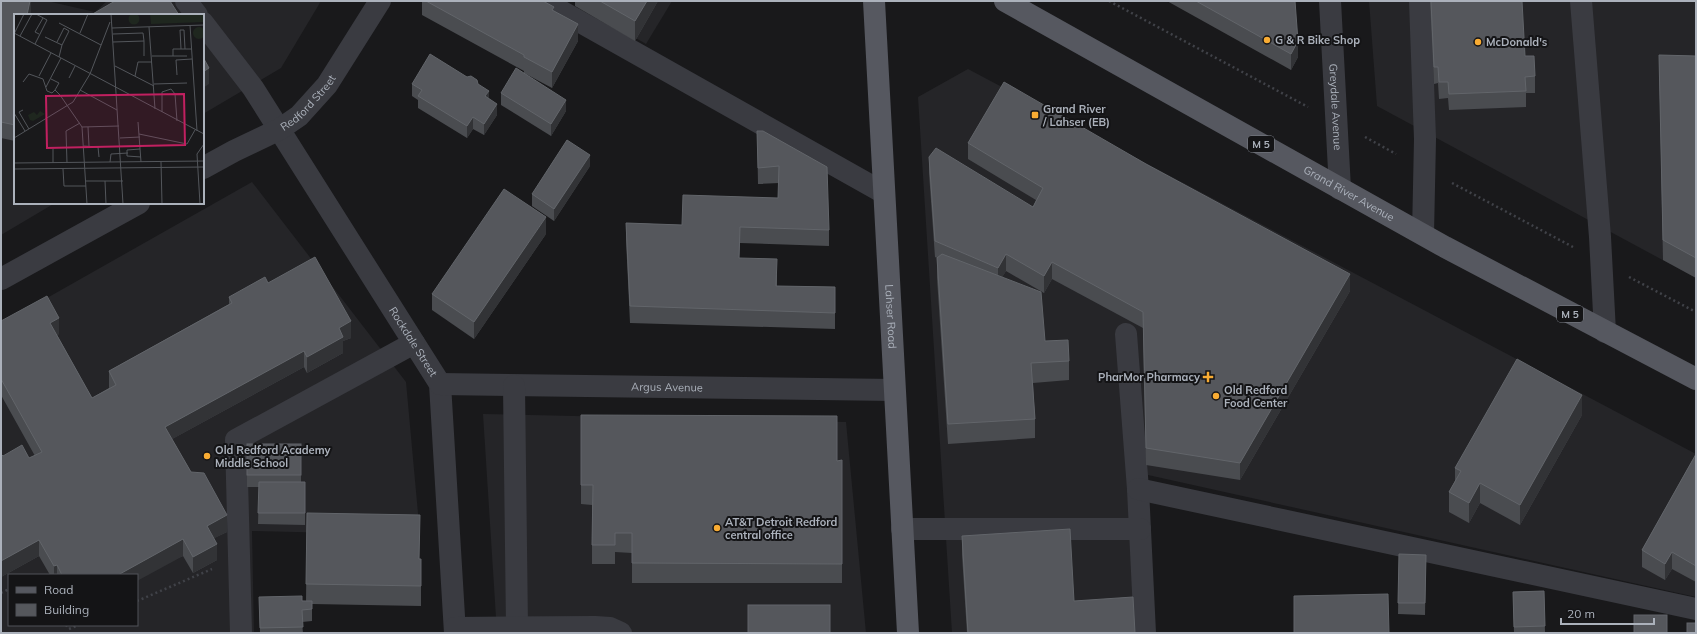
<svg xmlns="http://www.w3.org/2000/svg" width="1697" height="634" viewBox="0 0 1697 634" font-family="Mulish,sans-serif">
<rect width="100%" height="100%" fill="#19191b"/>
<g fill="#252528" fill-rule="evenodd">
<path d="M1,1H47L95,12L107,1H321L281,68L203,114V15H15V203H55L1,235Z"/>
<path d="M573,1H672L646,44Z"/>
<path d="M1369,1H1696V278L1377,106Z"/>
<path d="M968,69L1696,454V597L1130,471L1138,633H952L918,97Z"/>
<path d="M252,182L406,382L420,535L252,531L254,633H1V324ZM9,575H137V625H9Z"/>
<path d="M483,414L846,422L866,633H497Z"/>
</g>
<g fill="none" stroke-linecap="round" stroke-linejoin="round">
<g stroke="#404248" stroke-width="2.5" stroke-dasharray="2 3" stroke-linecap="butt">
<path d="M1109,1L1308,107"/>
<path d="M1365,137L1396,154"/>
<path d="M1452,183L1573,247"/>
<path d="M1629,277L1696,312"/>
<path d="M1,593L9,589"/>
<path d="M137,601L212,569"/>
<path d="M66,625L69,629L79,625"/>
</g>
<g stroke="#3a3b41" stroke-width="22">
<path d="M186,1L197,15"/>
<path d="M543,1L884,193"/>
<path id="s1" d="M1330,1L1340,189"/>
<path d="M1420,1L1425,139L1423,234"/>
<path d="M1581,1L1600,237L1605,332"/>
<path id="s2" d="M203,23L253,88L440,384L455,633"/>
<path id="s3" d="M203,168L234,151L280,129L299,116L327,85L380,1"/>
<path d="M1,279L139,203"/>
<path d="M1126,334L1138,489L1145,633"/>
<path id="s4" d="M440,384L894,390"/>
<path d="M514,386L517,627"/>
<path d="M1138,489L1696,609"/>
<path d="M902,529H1140"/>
<path d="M455,628L595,627L610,628L621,633"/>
<path d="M241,633L236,440L414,343"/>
</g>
<g stroke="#565860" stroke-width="22">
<path id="s5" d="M874,1L908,633"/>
<path id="s6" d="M1005,1L1445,247L1696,379"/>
</g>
</g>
<g fill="#4a4c50">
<path d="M1,1H31V13L15,15V141L1,138Z"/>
<path d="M422,1H543L554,11L578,41L552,88L524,73V71L422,15Z"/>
<path d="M575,1H658L635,41L575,6Z"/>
<path d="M1167,1H1295L1298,57L1291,70Z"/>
<path d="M1430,1L1525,56L1535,76V93H1526V107L1449,110L1448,98L1439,99L1438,83L1434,84Z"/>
<path d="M1659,55L1696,56V278L1663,260Z"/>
<path d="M412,84H478L489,99L497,115L484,135L473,129L467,138L418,108V100L412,96Z"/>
<path d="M501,93L566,111L551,136L501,105Z"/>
<path d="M757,131L829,230V246L740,243L739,258L777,275V286L835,287V329L630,323L626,240V223L682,225L778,198L779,183L758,184Z"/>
<path d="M968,143L1350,291L1240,480L1146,465L1143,328L1052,279L1044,293L1006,271L1002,277L1045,341L1069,361V380L1033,383L1035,419V438L948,444L937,278V258L935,257L929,173V157L1033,207L1036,200L968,159Z"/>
<path d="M590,166L554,221L532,206V194Z"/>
<path d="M546,234L474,339L432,310V294Z"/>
<path d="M268,283L351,338L343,341V353L307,373L304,367L172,439L191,472L227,532L214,538L217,560L193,573L183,556L137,575H50L39,556L1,577V454L3,456L29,458L35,456L1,395V321L59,334L57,335L92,398L109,388V371L229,304V297Z"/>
<path d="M581,415L837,461L842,460V583H632V553L615,552V564H592V505L581,504Z"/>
<path d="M1582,415L1520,525L1480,503L1469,523L1449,512V492L1455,481V468Z"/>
<path d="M247,444H301V482H305V525L258,524L259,487H247Z"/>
<path d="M1696,454V582L1672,569L1665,580L1642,567V550Z"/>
<path d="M307,513L420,559H421V606L312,604V621L302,622L303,633H260L259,597L306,601Z"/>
<path d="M962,536L1074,601L1135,633H967L962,555Z"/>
<path d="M1399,554L1426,555L1425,615L1398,614Z"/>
<path d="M1544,591L1545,632L1514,633L1513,592Z"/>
</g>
<g fill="#323336">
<path d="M30,1H31V15H27Z"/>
<path d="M647,1H658L635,41V21Z"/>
<path d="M578,24V41L552,88V72Z"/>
<path d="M1298,41V57L1291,70V54Z"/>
<path d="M209,68V84L203,88V72Z"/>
<path d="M489,91V102L485,96Z"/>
<path d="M566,100V111L551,136V124Z"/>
<path d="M497,104V115L484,135V124Z"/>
<path d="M473,117V129L467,138V126Z"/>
<path d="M590,155V166L554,221V209Z"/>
<path d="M546,217V234L474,339V322Z"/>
<path d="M1006,254V271L998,284V268Z"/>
<path d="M1052,262V279L1044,293V276Z"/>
<path d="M1350,274V291L1240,480V463Z"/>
<path d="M59,318V334L50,339V323Z"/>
<path d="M351,321V338L343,341V353L307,373V357L339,328Z"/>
<path d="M304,351V367L165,443V427Z"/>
<path d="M1582,395V415L1520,525V505Z"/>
<path d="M1480,483V503L1469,523V503Z"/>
<path d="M227,515V532L207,542V526Z"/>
<path d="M183,539V556L137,581V575H118Z"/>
<path d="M39,540V556L1,577V561Z"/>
<path d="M217,544V560L193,573V557Z"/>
<path d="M1672,552V569L1665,580V564Z"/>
<path d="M57,565V575H54V566Z"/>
</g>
<g fill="#55575c" stroke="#62656a">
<path d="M1,1H30L27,15H15V125L1,122Z"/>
<path d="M115,1H170L179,15H91Z"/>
<path d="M426,1H543L554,7L552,10L578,24L552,72L524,57V55Z"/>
<path d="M600,1H647L635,21Z"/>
<path d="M1196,1H1295L1298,41L1291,54Z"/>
<path d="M1431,1H1522L1525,56H1534L1535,76L1525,77L1526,91L1449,94L1448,82H1439L1438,67H1434Z"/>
<path d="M430,54L467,77L471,76L477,80L478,84L489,91L485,96L497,104L484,124L473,117L467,126L418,96L422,90L412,84Z"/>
<path d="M1659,55L1696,56V258L1663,240Z"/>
<path d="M203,57L209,68L203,72Z"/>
<path d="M516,68L566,100L551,124L501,93Z"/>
<path d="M1004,82L1146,164L1350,274L1240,463L1146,448L1143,312L1052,262L1044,276L1006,254L998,268L935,241L929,157L936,148L1033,207L1043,188L968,143Z"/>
<path d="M757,131H763L827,167L829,230L740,227L739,258L777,259L776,286L835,287V313L630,306L626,223L682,225L683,195L778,198L779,166L758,168Z"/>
<path d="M567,140L590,155L554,209L532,194Z"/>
<path d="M504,189L546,217L474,322L432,294Z"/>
<path d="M942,254L1041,292L1045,341L1068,340L1069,361L1031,363L1035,419L948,424L937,258Z"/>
<path d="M315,257L351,321L339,328L343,337L307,357L304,351L165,427L191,472L204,473L227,515L207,526L217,544L193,557L183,539L118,575H62L57,565L54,566L39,540L1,561V454L3,456L22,445L29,458L42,452L1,379V321L47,296L59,318L50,323L92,398L116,385L109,371L232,303L229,297L265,277L268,283Z"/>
<path d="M1517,359L1582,395L1520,505L1480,483L1469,503L1449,492L1461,471L1455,468Z"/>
<path d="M581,415L837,416V461L842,460V564L632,563V533H615V545H592L593,485H581Z"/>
<rect x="247" y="444" width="54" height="31"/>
<path d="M1696,454V566L1672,552L1665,564L1642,550Z"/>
<path d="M259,482H305V513H258Z"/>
<path d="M307,513L420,515L419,559H421V586L306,584Z"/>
<path d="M1070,529L1074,601L1133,597L1135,633H968L962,536Z"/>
<path d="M1399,554L1426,555L1425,603H1398Z"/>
<path d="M1544,591L1545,626L1514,627L1513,592Z"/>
<path d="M1388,594L1389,633H1294V596Z"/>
<path d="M302,596V601H312V609L302,610L303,627L260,628L259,597Z"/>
<rect x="748" y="605" width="82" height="28"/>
<rect x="1634" y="615" width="33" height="18"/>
<rect x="1687" y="623" width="9" height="10"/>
</g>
<g fill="#f9ac33" stroke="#141416" stroke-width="1.5">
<circle cx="1267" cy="40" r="4"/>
<circle cx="1478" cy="42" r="4"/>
<rect x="1031" y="111" width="8" height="8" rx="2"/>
<path d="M1206 371h4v4h4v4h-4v4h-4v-4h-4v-4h4z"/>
<circle cx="1216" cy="396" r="4"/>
<circle cx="207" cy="456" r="4"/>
<circle cx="717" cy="528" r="4"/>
</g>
<g text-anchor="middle" stroke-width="4" stroke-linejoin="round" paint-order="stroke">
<g fill="#141416" stroke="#7e828a" stroke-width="1">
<rect x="1248" y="136" width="26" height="16" rx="3"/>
<rect x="1557" y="306" width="26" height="16" rx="3"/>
</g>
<g font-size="10" font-weight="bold" fill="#abb1bb">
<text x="1261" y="148">M 5</text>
<text x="1570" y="318">M 5</text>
</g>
<g font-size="11" font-weight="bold" fill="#abb1bb" stroke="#141416" text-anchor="start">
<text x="1275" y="44">G &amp; R Bike Shop</text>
<text x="1486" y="46">McDonald's</text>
<text x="1043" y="113">Grand River<tspan x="1043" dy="13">/ Lahser (EB)</tspan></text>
<text x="1200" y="381" text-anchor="end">PharMor Pharmacy</text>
<text x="1224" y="394">Old Redford<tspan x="1224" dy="13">Food Center</tspan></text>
<text x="215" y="454">Old Redford Academy<tspan x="215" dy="13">Middle School</tspan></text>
<text x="725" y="526">AT&amp;T Detroit Redford<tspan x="725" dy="13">central office</tspan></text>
</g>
<g font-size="11" fill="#abb1bb" stroke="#141416">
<text dy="4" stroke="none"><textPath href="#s3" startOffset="125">Redford Street</textPath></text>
<text dy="4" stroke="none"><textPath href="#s1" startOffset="106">Greydale Avenue</textPath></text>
<text dy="4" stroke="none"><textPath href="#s6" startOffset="394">Grand River Avenue</textPath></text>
<text dy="4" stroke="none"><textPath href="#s5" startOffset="316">Lahser Road</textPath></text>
<text dy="4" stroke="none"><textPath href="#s2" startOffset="382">Rockdale Street</textPath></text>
<text dy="4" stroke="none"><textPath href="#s4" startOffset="227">Argus Avenue</textPath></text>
</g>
</g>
<g transform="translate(14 14)">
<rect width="190" height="190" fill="#19191b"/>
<path d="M114.5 5a5.5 5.5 0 1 1 11 0a5.5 5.5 0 1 1-11 0ZM136,0H190V8L137,10ZM179 19a6 6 0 1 1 12 0a6 6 0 1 1-12 0ZM26,97L31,100L19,107L16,106L14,101L20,98L23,101Z" fill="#1f271f"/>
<path fill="none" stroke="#53565b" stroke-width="1" d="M97,0L109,190M45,9L87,31M176,11L183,117M135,13L141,95M98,14L190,11M0,19L190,120M66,19L74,0M0,20L10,0M25,20L21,18L29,4M99,20L129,19L130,27L99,28M6,22L18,0M31,23L48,31L45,43M130,27V42M43,28L50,14L55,17L48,31M21,30L33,6L22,0M167,35L166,16H170L171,35M138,42H173M159,42V35H178M101,52L140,72M163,61L162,46L178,45M25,62L37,39M121,62L124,48H138M55,64L61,52M37,65L45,69L41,76M9,68L15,60L29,65L33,77L38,79L41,76L46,81L68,113L73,190M140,70L173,69M32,73L47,44M66,76L103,96M9,96L5,98L15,115M148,98V78L157,75L161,80L163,107M0,99L11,117M124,108L127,148M68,113L105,112M74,113L75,132M125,120L173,130L181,116M0,124L59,88L76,60L96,8M106,124L126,123M70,132L84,133L85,143M39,135V149M126,135L113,136V142L127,143M96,148L97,140L114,139M147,148L148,190M0,149L190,147M53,149L52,117L66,109M0,155L190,153M49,155L50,172H72M72,167H109M91,167L92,190M186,190L183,140L190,130"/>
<path fill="#c12060" fill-opacity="0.15" stroke="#c12060" stroke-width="2" d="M170,80L171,131L33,134L32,82Z"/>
<rect width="190" height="190" fill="none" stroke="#abb1bb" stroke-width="2"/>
</g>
<rect width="1697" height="634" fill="none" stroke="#abb1bb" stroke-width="4"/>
<rect x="8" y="574" width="130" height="52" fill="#141416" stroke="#505358"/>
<rect x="16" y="587" width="20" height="6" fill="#565860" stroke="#505358"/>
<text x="44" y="594" font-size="12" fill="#abb1bb">Road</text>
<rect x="16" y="604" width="20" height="12" fill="#55575c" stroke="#505358"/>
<text x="44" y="614" font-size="12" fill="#abb1bb">Building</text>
<path d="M1561 618v6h93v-6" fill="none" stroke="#abb1bb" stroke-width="2"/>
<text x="1567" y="618" font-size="12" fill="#abb1bb" stroke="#141416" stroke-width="3" paint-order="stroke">20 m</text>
</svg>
